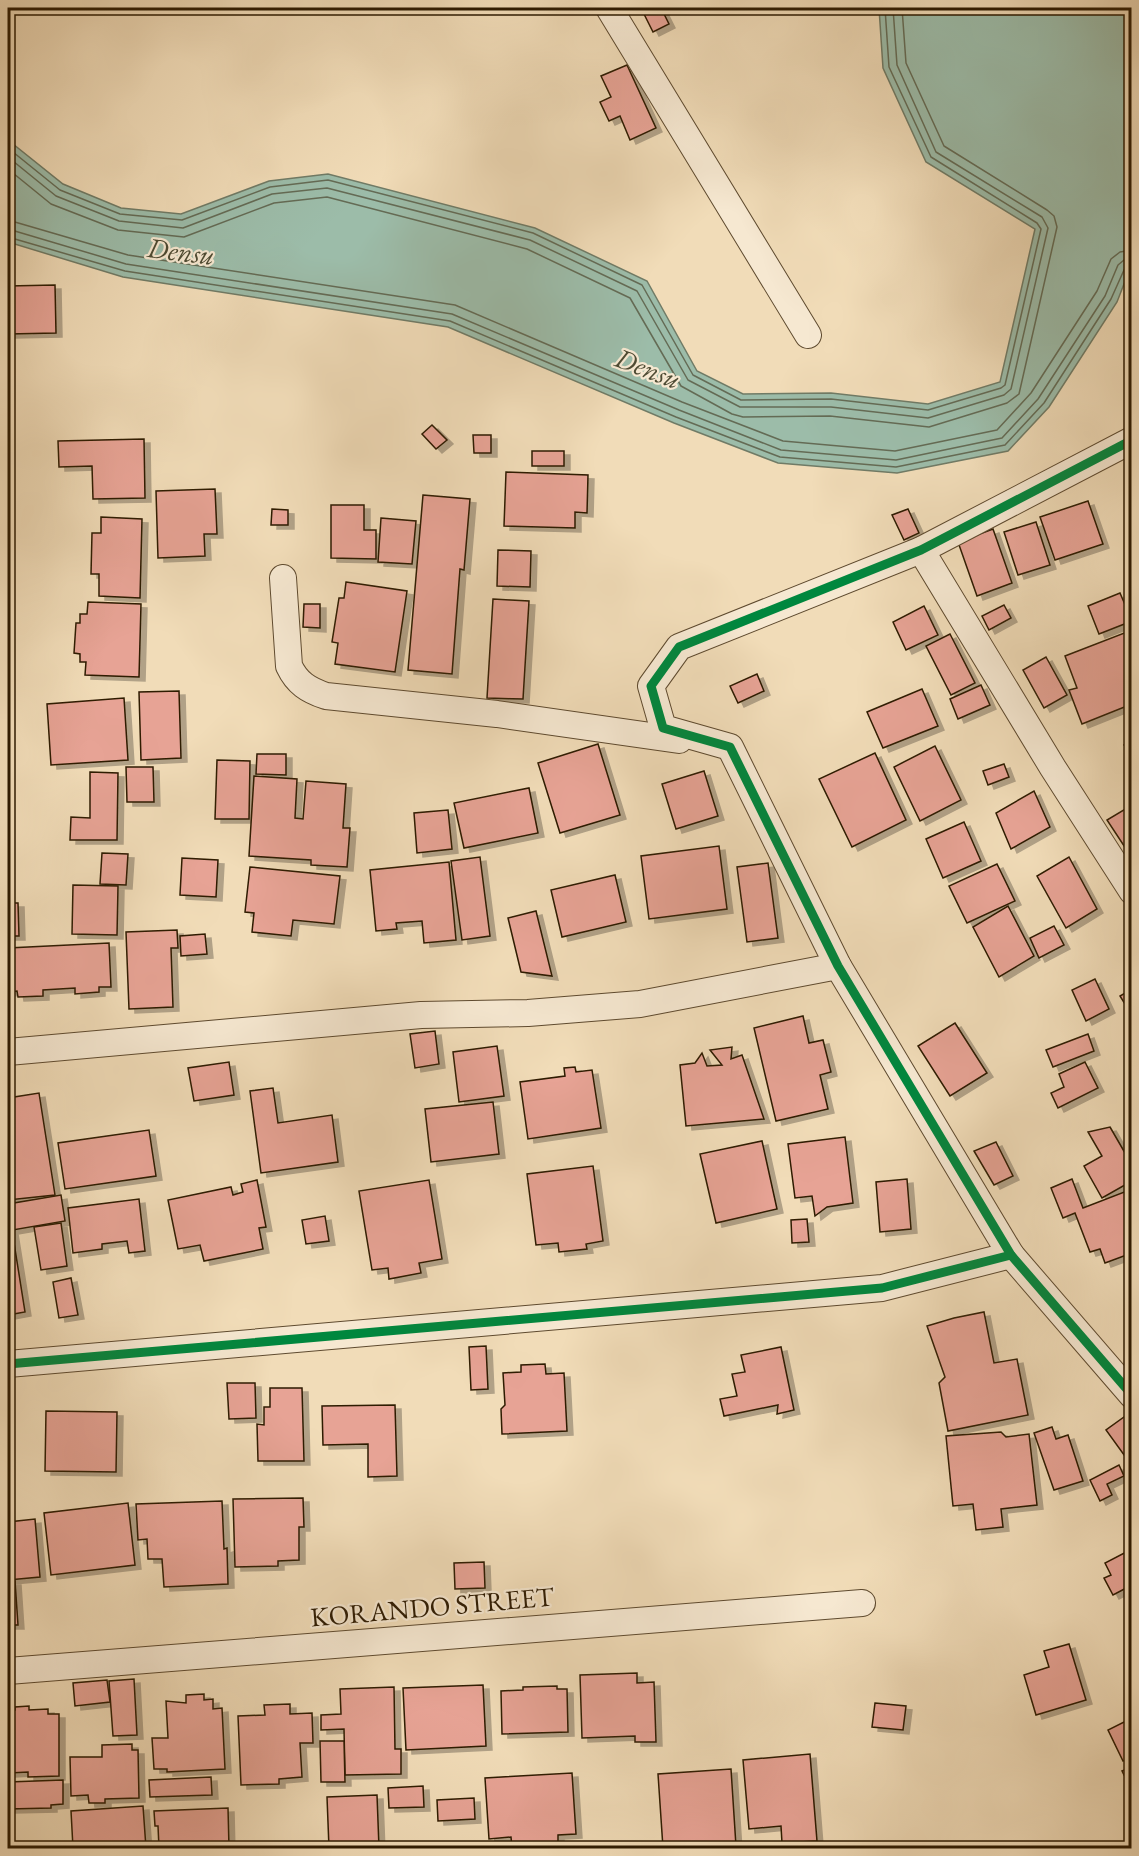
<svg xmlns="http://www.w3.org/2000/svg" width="1139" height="1856" viewBox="0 0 1139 1856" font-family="'EB Garamond',serif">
<defs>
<filter id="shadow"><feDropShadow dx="6" dy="4" stdDeviation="0" flood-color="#0004"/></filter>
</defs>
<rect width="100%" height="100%" fill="#f1dcb8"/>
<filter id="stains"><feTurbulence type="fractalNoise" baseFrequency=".00333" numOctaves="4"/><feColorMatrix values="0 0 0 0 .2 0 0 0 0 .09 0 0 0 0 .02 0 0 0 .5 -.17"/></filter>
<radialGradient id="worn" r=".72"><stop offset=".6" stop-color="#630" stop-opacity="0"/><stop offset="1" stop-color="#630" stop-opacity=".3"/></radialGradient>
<path fill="#9cbca9" stroke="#707b66" stroke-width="1.5" d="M879,8H1131V266L1117,302L1049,407L1008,451L897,473L778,463L674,423L448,327L123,277L8,242V140L63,184L121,208L181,214L269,181L328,174L535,228L647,281L697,371L743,394L831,393L928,404L1000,382L1035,229L926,162L883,68Z"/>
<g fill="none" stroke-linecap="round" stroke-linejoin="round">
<g stroke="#646b55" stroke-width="1.5">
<path d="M8,148L60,190L120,214L182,220L270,187L328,180L533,233L642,285L693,375L741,400L831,399L928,410L1001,388L1005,385L1041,229L1037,223L931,157L889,67L885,8"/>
<path d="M8,157L56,196L119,221L183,228L272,194L327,188L530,240L637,291L688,380L740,407H831L928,418L1004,395L1011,389L1048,228L1042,217L936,152L897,65L893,8"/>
<path d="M8,169L51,204L118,230L184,237L274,203L327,197L527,249L630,298L681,386L732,414L743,417L830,416L929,427L1007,403L1019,394L1057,227L1054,216L1047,210L944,146L906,63L902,8"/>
<path d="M8,220L128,255L455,305L682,402L783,441L895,451L997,430L1031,393L1097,291L1111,259L1120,252L1132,250"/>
<path d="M8,229L126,264L452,314L679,410L781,450L896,460L1002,438L1038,399L1105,296L1118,265L1124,260L1132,259"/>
<path d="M8,237L125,271L450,321L676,417L780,457L896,467L1005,445L1044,403L1111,299L1124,270L1132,266"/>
</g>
</g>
<g fill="#e7a395" stroke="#2d1a01" stroke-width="1.5" filter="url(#shadow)">
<path d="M641,8H661L669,24L653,32Z"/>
<path d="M627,65L656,128L630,140L620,116L609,121L600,102L611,97L601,76Z"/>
<path d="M55,285L56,333L8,334V286Z"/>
<path d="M432,425L447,440L436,449L422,434Z"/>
<path d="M473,435H491V453H474Z"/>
<path d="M144,439L145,498L93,499L92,466L59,467L58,441Z"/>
<rect x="532" y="451" width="32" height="15"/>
<path d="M506,472L588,475L587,513L575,512V528L504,526Z"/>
<path d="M215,489L217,534H204L205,556L158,558L156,491Z"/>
<path d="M423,495L470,499L464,570L460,569L452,674L408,670Z"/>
<path d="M1088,501L1103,544L1055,560L1040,517Z"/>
<path d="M331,505H364V530H376V559L331,558Z"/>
<path d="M272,509L288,510V525H271Z"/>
<path d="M908,509L919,533L904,540L892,515Z"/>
<path d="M101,517L142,519L140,598L99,596V574H91L92,533H101Z"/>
<path d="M381,518L416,521L412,564L378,562Z"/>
<path d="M1036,522L1050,565L1018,575L1004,532Z"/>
<path d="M993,529L1012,583L977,596L958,542Z"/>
<path d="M498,550L531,551L530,587L497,586Z"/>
<path d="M346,582L407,591L395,672L335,664L338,643L332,642L339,598H344Z"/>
<path d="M1120,593L1132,621L1099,634L1088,606Z"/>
<path d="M493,599L529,601L523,699L487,698Z"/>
<path d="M88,602L141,604L139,677L85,675L86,662H80V654L74,653L76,623H80V614H87Z"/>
<path d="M304,604H320V628L303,627Z"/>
<path d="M1004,605L1011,618L989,630L982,616Z"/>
<path d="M924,606L938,635L906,650L893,622Z"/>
<path d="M1132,630V704L1082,724L1069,690L1077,688L1065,656Z"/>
<path d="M950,634L975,683L951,695L926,646Z"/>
<path d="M1046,657L1067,695L1044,708L1023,670Z"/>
<path d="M757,674L764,691L738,703L730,686Z"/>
<path d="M981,685L990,705L958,719L950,699Z"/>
<path d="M922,689L938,726L883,748L867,712Z"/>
<path d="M179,691L181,758L141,760L139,692Z"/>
<path d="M124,698L128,760L51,765L47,704Z"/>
<path d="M1132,725V740L1127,733Z"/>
<path d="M1132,740V756L1124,745Z"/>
<path d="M598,744L620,815L560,833L538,763Z"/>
<path d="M935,746L961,800L920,821L894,767Z"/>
<path d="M875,753L906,820L852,847L819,779Z"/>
<path d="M257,754H286V775L256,774Z"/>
<path d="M217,760L250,761L249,819H215Z"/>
<path d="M1004,764L1009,777L988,785L983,771Z"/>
<path d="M126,767H153L154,802H127Z"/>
<path d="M704,771L718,816L676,829L662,784Z"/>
<path d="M90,772L118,773L117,840H70L71,817L90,818Z"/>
<path d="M254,776L297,779L295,818L303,819L306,781L346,784L343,828H350L347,867L311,865V860L249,856Z"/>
<path d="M529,788L538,833L464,848L454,803Z"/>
<path d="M1034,791L1050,827L1011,849L996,813Z"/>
<path d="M1132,805V858L1107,820Z"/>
<path d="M448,810L452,849L417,853L414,813Z"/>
<path d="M964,822L981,861L943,878L926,839Z"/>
<path d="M719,846L727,909L649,919L641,856Z"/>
<path d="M102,853L128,854L126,885L100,884Z"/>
<path d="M480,857L490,936L462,940L451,861Z"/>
<path d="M1069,857L1097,909L1066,928L1037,876Z"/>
<path d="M182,858L218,860L216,897L180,895Z"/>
<path d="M449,862L456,940L424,943L422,921L396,923L397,929L376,931L370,870Z"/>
<path d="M768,863L778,938L747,942L737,867Z"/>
<path d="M997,864L1015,901L967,923L949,886Z"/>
<path d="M250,867L340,876L334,924L293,920L291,936L252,932L254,913L245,912Z"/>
<path d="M615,875L626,922L562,937L551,890Z"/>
<path d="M73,885L118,886L117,935L72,934Z"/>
<path d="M8,903H18L19,936H8Z"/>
<path d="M1008,906L1034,956L999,977L973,927Z"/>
<path d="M536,911L552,976L521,972L508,918Z"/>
<path d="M1054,926L1064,945L1039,958L1030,938Z"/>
<path d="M177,930L178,948H171L173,1007L129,1009L126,932Z"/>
<path d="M205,934L207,954L181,956L180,936Z"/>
<path d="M109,943L111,987H99V992L75,994V988L43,990V996L18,997L17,991L8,992V948Z"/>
<path d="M1132,972V986L1126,976Z"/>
<path d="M1095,979L1109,1009L1086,1021L1072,990Z"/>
<path d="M1132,989V1008L1128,1009L1120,996Z"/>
<path d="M803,1016L809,1043L823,1040L831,1072L820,1075L828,1109L776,1121L754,1028Z"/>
<path d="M955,1023L987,1073L950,1096L918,1046Z"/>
<path d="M435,1031L439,1064L415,1068L410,1034Z"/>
<path d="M1088,1034L1094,1051L1053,1067L1046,1050Z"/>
<path d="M497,1046L504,1096L459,1102L453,1052Z"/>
<path d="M732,1047L731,1059L742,1055L764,1119L686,1126L680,1065L695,1063L702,1053L707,1066L722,1065L710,1050Z"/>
<path d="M229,1062L234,1095L194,1101L188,1068Z"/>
<path d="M1085,1062L1098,1088L1058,1108L1051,1093L1064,1087L1059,1074Z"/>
<path d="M575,1067L576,1072L592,1070L601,1128L528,1139L520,1082L565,1076L564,1068Z"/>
<path d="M273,1088L278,1123L332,1115L338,1162L261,1173L250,1091Z"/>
<path d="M39,1093L55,1195L8,1200V1098Z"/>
<path d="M493,1102L499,1154L431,1162L425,1109Z"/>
<path d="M1110,1127L1132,1165V1181L1102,1198L1084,1166L1102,1156L1088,1132Z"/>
<path d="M149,1130L156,1176L65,1189L58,1143Z"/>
<path d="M845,1137L853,1203L827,1207L815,1216L812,1196L795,1198L788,1144Z"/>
<path d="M762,1141L777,1209L716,1223L700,1154Z"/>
<path d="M996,1142L1013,1176L994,1185L974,1151Z"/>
<path d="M593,1166L603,1241L586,1244L587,1249L559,1252L558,1243L536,1245L527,1174Z"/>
<path d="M907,1179L911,1229L880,1232L876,1182Z"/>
<path d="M1072,1179L1083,1208L1132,1189V1253L1105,1263L1100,1249L1090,1252L1075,1213L1063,1218L1051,1188Z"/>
<path d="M257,1180L266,1227L259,1228L263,1249L204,1261L200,1245L178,1249L168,1200L231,1187L233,1195L243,1192L241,1184Z"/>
<path d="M429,1180L442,1259L419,1263L421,1273L389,1279L388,1268L372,1270L359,1191Z"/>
<path d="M61,1195L65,1221L12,1230L25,1312L8,1315V1204Z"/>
<path d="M139,1199L145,1251L129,1253L127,1241L102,1244V1249L73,1253L68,1208Z"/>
<path d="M325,1216L329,1241L306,1244L302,1220Z"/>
<path d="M807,1219L809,1242L792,1243L791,1220Z"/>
<path d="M61,1223L67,1266L41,1270L34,1227Z"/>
<path d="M71,1278L78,1315L59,1318L53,1282Z"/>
<path d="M984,1312L994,1363L1017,1359L1028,1415L948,1431L939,1383L945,1377L927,1326L954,1318Z"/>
<path d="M486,1346L488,1389L471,1390L469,1347Z"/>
<path d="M781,1347L794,1410L777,1414L778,1405L724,1416L720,1399L737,1396L732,1374L745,1372L741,1355Z"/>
<path d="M545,1364L546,1374L564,1373L567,1431L502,1434L501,1409L505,1405L503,1373L521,1372V1365Z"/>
<path d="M227,1383H255L256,1418L229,1419Z"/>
<path d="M270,1388H302L304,1461H258L257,1424L264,1425V1407H270Z"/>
<path d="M395,1405L397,1476L368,1477V1444L323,1445L322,1406Z"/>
<path d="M46,1411L117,1412L116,1472L45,1471Z"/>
<path d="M1124,1417L1132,1428V1456L1127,1459L1106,1430Z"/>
<path d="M1052,1427L1056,1439L1068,1435L1083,1481L1054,1490L1034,1433Z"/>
<path d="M1001,1432L1006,1437L1029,1434L1037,1505L1001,1509L1003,1527L976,1530L973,1504L953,1506L946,1436Z"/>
<path d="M1119,1465L1124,1476L1107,1484L1112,1495L1100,1501L1090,1480Z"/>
<path d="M303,1498L304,1527H299V1560L278,1561V1566L235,1567L233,1499Z"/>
<path d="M222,1501L224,1549L227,1548L228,1584L164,1587L162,1559H148L147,1539L138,1540L136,1504Z"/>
<path d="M128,1503L135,1565L51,1575L44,1513Z"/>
<path d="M35,1519L40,1577L8,1580V1522Z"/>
<path d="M1132,1549V1585L1113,1595L1104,1578L1111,1575L1105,1563Z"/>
<path d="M484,1562L485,1588L455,1589L454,1563Z"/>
<path d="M8,1581H15L18,1625H8Z"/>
<path d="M1069,1644L1086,1700L1036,1715L1024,1675L1049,1667L1044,1651Z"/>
<path d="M637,1673V1683L654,1682L656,1742H635V1736L582,1738L580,1675Z"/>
<path d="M134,1679L137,1735L113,1736L109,1681Z"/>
<path d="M107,1680L110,1702L75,1706L73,1683Z"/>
<path d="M483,1685L486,1746L406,1750L403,1688Z"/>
<path d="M557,1686V1689H567L568,1732L502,1734L501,1691L523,1690V1687Z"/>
<path d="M394,1687L395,1749H401V1774L345,1775L344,1729L321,1730V1715L341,1714L340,1689Z"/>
<path d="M204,1694V1700L213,1699V1709L222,1708L225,1769L167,1772V1769H154L152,1738H168L166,1701L186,1703V1695Z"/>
<path d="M875,1703L906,1706L903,1730L872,1727Z"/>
<path d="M290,1704V1714L312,1713L313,1743H300L302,1777L279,1779V1784L241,1785L238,1716L265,1715L264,1705Z"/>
<path d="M29,1706V1710L48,1709V1714H59V1776L28,1777V1772L9,1773L8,1710H15V1707Z"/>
<path d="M1132,1718V1757L1123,1761L1108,1730Z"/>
<path d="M320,1741H344L345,1782H321Z"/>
<path d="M132,1744V1750H138L139,1798L105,1799V1803H89L88,1795L71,1796L70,1757H102V1745Z"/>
<path d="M810,1754L817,1841L782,1843L781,1826L749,1829L743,1760Z"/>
<path d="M1132,1767V1791L1122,1771Z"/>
<path d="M731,1769L736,1846L663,1848L658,1774Z"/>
<path d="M572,1773L576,1834L558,1835V1845L512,1848L511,1837L489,1839L485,1778Z"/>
<path d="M211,1777L212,1795L150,1797L149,1780Z"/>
<path d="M63,1780V1804L51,1805V1808L8,1809V1782Z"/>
<path d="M423,1786L424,1807L389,1808L388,1788Z"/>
<path d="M377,1795L379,1848H329L327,1797Z"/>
<path d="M474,1798L475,1819L438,1821L437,1800Z"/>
<path d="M143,1806L146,1848H73L71,1811Z"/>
<path d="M228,1808L229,1848H159L158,1826H155L154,1811Z"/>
</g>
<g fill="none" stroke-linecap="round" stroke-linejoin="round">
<defs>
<g id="minor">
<path d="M609,8L808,335"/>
<path d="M1132,440L921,550L679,647L651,686L663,728L730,747L838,966L1011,1255L1132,1395"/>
<path d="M921,550L1053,768L1132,891"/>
<path d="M283,578L289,666C297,683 308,690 326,696L497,714L679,740"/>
<path d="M8,1052L421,1015L528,1013L640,1004L838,966"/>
<path d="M8,1364L882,1288L1011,1255"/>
<path d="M8,1671L862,1603"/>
</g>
</defs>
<use href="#minor" stroke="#5e4a2f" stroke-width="28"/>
<use href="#minor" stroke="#f6e8d1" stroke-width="26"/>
<defs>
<g id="cycleway">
<path d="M1132,440L921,550L679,647L651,686L663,728L730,747L838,966L1011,1255L1132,1395"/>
<path d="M8,1364L882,1288L1011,1255"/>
</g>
</defs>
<use href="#cycleway" stroke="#f6e8d1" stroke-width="13"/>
<use href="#cycleway" stroke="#00873e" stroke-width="9"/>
</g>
<g text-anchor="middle" stroke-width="4.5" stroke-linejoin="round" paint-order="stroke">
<g font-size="27" fill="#2d1a01" stroke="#f6e8d1">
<text transform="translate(432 1607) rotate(-5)" y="9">KORANDO STREET</text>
</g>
<g font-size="28" font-style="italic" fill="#4e4b33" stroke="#f6e8d1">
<text transform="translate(181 251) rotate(7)" y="10">Densu</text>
<text transform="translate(648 368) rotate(21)" y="10">Densu</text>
</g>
</g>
<rect width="1139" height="1856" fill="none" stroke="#f1dcb8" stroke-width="30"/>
<rect x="9" y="9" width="1121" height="1838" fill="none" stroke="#2d1a01" stroke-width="3"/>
<rect x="15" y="15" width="1109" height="1826" fill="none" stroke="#2d1a01" stroke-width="1.5"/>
<rect width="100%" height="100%" filter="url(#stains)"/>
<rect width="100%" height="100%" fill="url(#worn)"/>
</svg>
